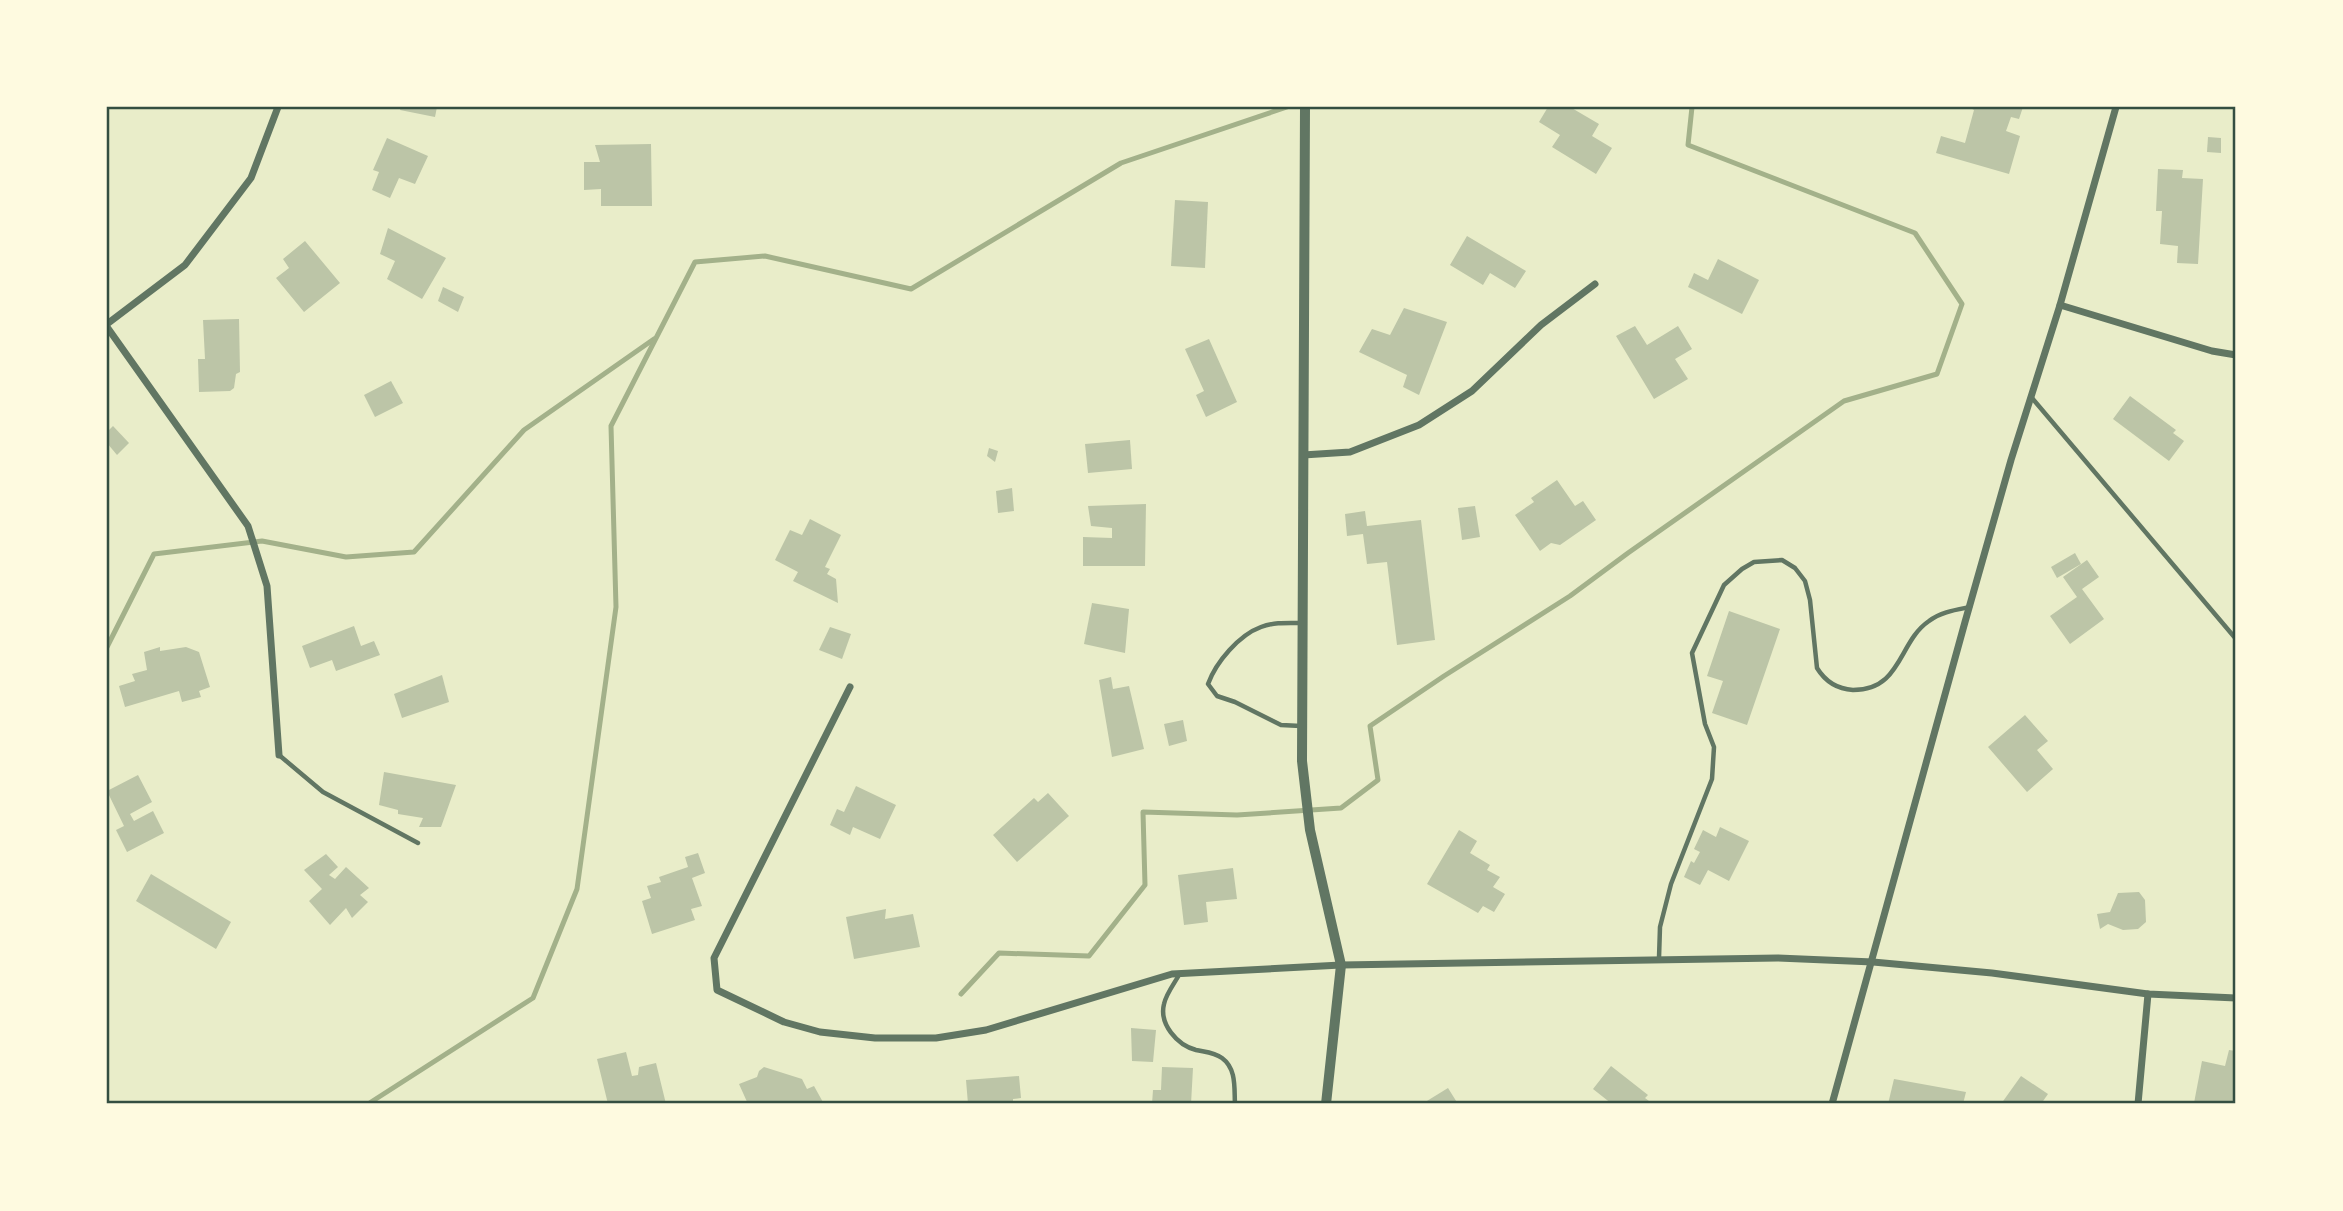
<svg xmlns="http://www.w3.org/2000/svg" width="2343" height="1211" viewBox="0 0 2343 1211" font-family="Poppins,sans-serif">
<rect width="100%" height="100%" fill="#e9edc9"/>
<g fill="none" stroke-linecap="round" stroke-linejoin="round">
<g stroke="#a3b18a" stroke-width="5">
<path d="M107,647L154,554L262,541L346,557L414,552L524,430L654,339"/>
<path d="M961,994L999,953L1089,956L1145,885L1143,812L1237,815L1341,808L1378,780L1370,726L1444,676L1570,596L1628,553L1844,401L1937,374L1962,304L1915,233L1688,145L1692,107"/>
<path d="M368,1104L533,998L577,889L616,607L611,426L695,262L765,256L911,289L1121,163L1287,107"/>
</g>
</g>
<g fill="#bcc5a7">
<path d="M401,107H437L435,117L400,110Z"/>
<path d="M1548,107H1570L1599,124L1592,136L1612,148L1596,174L1552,147L1560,135L1539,122Z"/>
<path d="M1969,107H2023L2019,119L2011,117L2006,131L2020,136L2009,174L1936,153L1941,136L1965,143L1974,110Z"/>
<path d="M2208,137L2221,138V153L2207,152Z"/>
<path d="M387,138L428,156L415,184L399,178L390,198L372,190L379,172L373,170Z"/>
<path d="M651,144L652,206H601V189L584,190V162H600L595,145Z"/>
<path d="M2158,169L2183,170L2182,178L2203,179L2198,264L2177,263L2178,246L2160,244L2162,211H2156Z"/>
<path d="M1175,200L1208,202L1205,268L1171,266Z"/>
<path d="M388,228L446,258L422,299L387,279L395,261L380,254Z"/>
<path d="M1467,236L1526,271L1515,288L1490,273L1483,285L1450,265Z"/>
<path d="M305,241L340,283L304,312L276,278L289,268L283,259Z"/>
<path d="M1718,259L1759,280L1742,314L1688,287L1694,273L1708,280Z"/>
<path d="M443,287L464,297L458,312L438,301Z"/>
<path d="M1404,308L1447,322L1419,395L1403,387L1407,375L1359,352L1372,329L1390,335Z"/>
<path d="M239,319L240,372L236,374L234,388L230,391L199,392L198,359H205L203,320Z"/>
<path d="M1635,326L1647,345L1678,326L1692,349L1675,359L1688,379L1654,399L1616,336Z"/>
<path d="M1209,339L1237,402L1206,417L1196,395L1204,391L1185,349Z"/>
<path d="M391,381L403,403L375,417L364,395Z"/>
<path d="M2130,396L2176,430L2173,433L2184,441L2169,461L2113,419Z"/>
<path d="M113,426L129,443L117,455L107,443V432Z"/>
<path d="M1130,440L1132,469L1088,473L1085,444Z"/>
<path d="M989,448L998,451L995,462L987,456Z"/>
<path d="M1557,480L1575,506L1583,501L1596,520L1560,545L1551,543L1540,551L1515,515L1534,502L1531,498Z"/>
<path d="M1012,488L1014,511L998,513L996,491Z"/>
<path d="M1146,504L1145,566H1083V537L1112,538V528L1091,526L1088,506Z"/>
<path d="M1475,506L1480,537L1462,540L1458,508Z"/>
<path d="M1365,511L1367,526L1421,520L1435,640L1397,645L1387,562L1367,564L1363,534L1347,536L1345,514Z"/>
<path d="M810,519L841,535L825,567L830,569L827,574L836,579L838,603L793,581L798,572L775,560L790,530L802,535Z"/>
<path d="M2075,553L2081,564L2057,578L2051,567Z"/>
<path d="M2087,560L2099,577L2082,589L2104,619L2070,644L2050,616L2077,597L2063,577Z"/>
<path d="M1092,603L1129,609L1125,653L1084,644Z"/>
<path d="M1729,611L1780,629L1747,725L1712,713L1723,681L1707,676Z"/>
<path d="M354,626L361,646L374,641L380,655L336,671L332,660L310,668L302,646Z"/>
<path d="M830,627L851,634L842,659L819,650Z"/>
<path d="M160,647V651L186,647L199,652L210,687L199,691L201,697L182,702L179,691L125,707L119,686L135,681L132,674L147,670L144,652Z"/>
<path d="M442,675L449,702L402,718L394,694Z"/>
<path d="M1111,677L1113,689L1129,686L1144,749L1112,757L1099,680Z"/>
<path d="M2025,715L2048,741L2037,750L2053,769L2027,792L1988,747Z"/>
<path d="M1183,720L1187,741L1169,746L1164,724Z"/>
<path d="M384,772L456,785L441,827H419L423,818L398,814V810L379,805Z"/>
<path d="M138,775L152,802L130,814L134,821L153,811L164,833L127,852L116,830L124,826L107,791Z"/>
<path d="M856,786L896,805L880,839L853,827L850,835L830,825L837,809L844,812Z"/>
<path d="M1048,793L1069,816L1017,862L993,835L1034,798L1038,802Z"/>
<path d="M1720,827L1749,841L1729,881L1708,870L1700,885L1684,877L1691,861L1694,863L1700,852L1694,849L1703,830L1716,837Z"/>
<path d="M1459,830L1477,841L1470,853L1490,865L1487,870L1500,877L1493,887L1505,894L1494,912L1483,906L1478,913L1427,884Z"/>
<path d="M698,853L705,873L692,878L702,906L691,909L695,920L652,934L642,901L651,898L647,886L661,882L659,877L688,867L685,857Z"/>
<path d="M326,854L338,867L329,875L335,879L346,867L369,888L360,895L368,902L352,918L346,908L330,925L309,901L322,889L304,870Z"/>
<path d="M1233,868L1237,899L1206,902L1208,922L1184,925L1178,875Z"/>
<path d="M151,874L231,922L216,949L136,901Z"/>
<path d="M2139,892L2145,900L2146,922L2138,929L2123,930L2108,924L2100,929L2097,914L2110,912L2118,893Z"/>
<path d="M886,909L885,919L913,914L920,947L854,959L846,917Z"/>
<path d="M1131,1028L1156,1030L1153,1062L1132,1061Z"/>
<path d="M2229,1050L2236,1051V1104L2194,1103L2202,1061L2225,1066Z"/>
<path d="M626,1052L632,1076L638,1075L639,1067L656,1063L666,1104H608L597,1059Z"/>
<path d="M1611,1066L1648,1095L1645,1098L1653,1104H1612L1593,1089Z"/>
<path d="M764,1067L802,1079L807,1089L814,1086L824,1104H748L739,1084L757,1077L759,1071Z"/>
<path d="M1162,1067L1193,1068L1191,1104H1152L1153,1090H1161Z"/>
<path d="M1019,1076L1021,1098L1013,1099V1104H968L966,1080Z"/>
<path d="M2021,1076L2048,1094L2041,1104H2001Z"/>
<path d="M1894,1079L1966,1092L1963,1104H1888Z"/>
<path d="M1448,1088L1458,1104H1422Z"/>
</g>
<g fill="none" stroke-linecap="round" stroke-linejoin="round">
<g stroke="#617663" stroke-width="4.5">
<path d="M2032,398L2236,639"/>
<path d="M1301,623C1288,623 1274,622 1261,627C1239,635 1216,662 1208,684L1217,696L1235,702L1281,725L1301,726"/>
<path d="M279,755L323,792L418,843"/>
<path d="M1659,958L1660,927L1671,884L1712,779L1714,747L1705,724L1692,653L1724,585L1742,569L1754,562L1782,560L1795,568L1805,581L1810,600L1817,668C1825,681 1837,689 1853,690C1902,690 1898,642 1929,621C1941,612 1955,610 1970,607"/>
<path d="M1179,975C1174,984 1166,994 1164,1004C1159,1024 1177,1045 1196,1050C1205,1052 1214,1052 1222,1058C1237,1069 1234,1089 1235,1104"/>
</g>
<g stroke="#617663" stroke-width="7">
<path d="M2060,305L2212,351L2236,355"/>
<path d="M107,324L185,265L251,178L278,107"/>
<path d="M107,327L248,526L267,586L279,755"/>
<path d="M1303,455L1350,452L1419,425L1472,391L1541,325L1595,284"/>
<path d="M850,687L714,958L717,990L784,1022L820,1032L875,1038H936L986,1030L1172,974L1341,965L1778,958L1873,962L1992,973L2148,994L2236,998"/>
<path d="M1832,1104L1965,622L2011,460L2060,305L2116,107"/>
<path d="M2138,1104L2148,994"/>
</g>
<path stroke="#617663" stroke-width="10" d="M1305,107L1302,761L1310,830L1341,965L1326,1104"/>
</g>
<rect width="2343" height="1211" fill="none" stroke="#fefae0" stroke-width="217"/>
<rect x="108" y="108" width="2126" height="994" fill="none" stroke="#344e41" stroke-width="2.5"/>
</svg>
